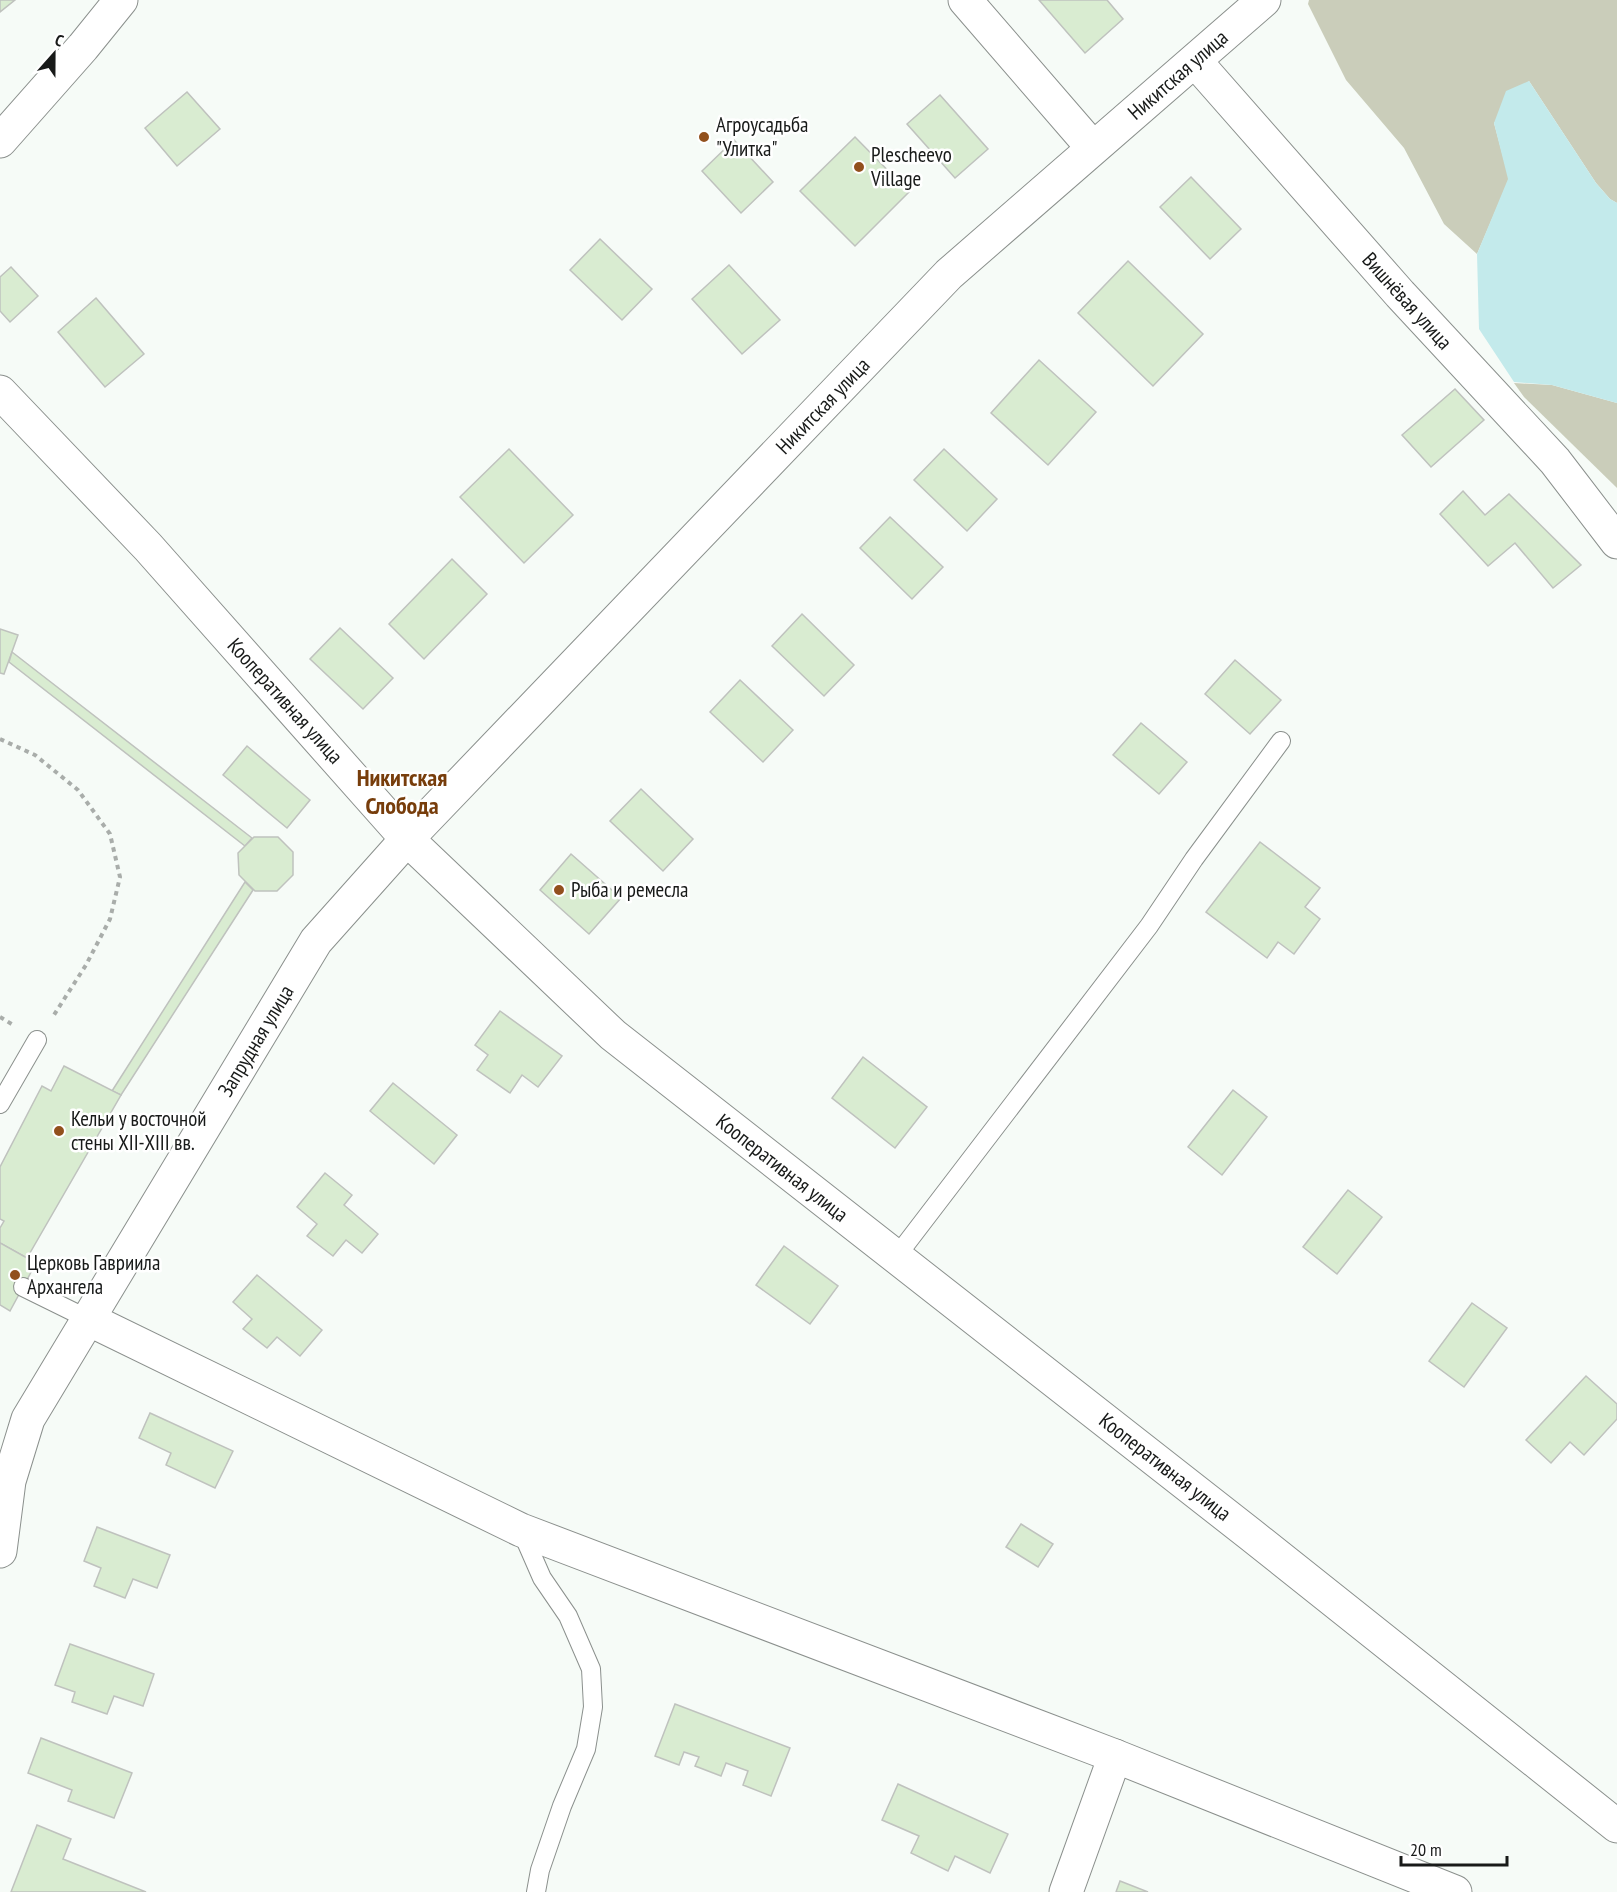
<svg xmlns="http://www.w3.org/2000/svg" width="1617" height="1892" viewBox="0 0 1617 1892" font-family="'PT Sans Narrow',sans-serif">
<rect width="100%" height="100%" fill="#f6fbf7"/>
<g fill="#cacdba">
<path d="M1309,0H1617V203L1610,199L1596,183L1529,81L1494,123L1509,179L1477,254L1444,224L1404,148L1346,80L1308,4Z"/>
<path d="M1514,383L1552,385L1617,403V488L1524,397Z"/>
</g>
<path fill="#c3eaeb" d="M1529,81L1596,183L1610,199L1617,203V403L1552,385L1514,382L1479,329L1477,254L1508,179L1494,123L1506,91Z"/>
<g fill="#d9ecd1" stroke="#bfc2be" stroke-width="1.5">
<path d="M0,0H15L0,12Z"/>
<path d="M1039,0H1107L1123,19L1085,53Z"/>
<path d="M187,92L220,129L177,166L145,128Z"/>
<path d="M940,95L988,149L955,178L907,124Z"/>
<path d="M855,137L909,192L855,246L800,191Z"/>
<path d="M734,140L773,182L741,213L702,171Z"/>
<path d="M1191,177L1241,229L1210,259L1160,207Z"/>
<path d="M600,239L652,289L622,320L570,270Z"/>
<path d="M1128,261L1203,334L1153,386L1078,313Z"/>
<path d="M729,265L780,320L742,354L692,299Z"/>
<path d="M11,267L38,296L10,322L0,311V277Z"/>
<path d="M96,298L144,354L105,387L58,332Z"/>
<path d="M1039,360L1096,412L1048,465L991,413Z"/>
<path d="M1455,389L1484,420L1431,467L1402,435Z"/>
<path d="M509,449L573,515L524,563L460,497Z"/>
<path d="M944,449L997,499L967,531L914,480Z"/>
<path d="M1463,491L1485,515L1509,494L1581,565L1553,588L1515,543L1488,566L1440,514Z"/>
<path d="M890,517L943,567L912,599L860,548Z"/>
<path d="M452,559L487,594L424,659L389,624Z"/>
<path d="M802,614L854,665L824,696L772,646Z"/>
<path d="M340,628L393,678L363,709L310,659Z"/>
<path d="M0,629L18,635L4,674L0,673Z"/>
<path d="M12,652L252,838L245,846L9,662Z"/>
<path d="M1235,660L1281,700L1250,734L1205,694Z"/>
<path d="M740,680L793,730L763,762L710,712Z"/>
<path d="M1141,723L1187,762L1159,794L1113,755Z"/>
<path d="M247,746L310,800L287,828L223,775Z"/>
<path d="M641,789L693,839L663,871L610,821Z"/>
<path d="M254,837H278L293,852V875L277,891H255L239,875L238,853Z"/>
<path d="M1260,842L1320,888L1305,907L1320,919L1294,954L1278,942L1267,958L1206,912Z"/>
<path d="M571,854L621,898L589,934L540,890Z"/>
<path d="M245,882L253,890L121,1095L112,1091Z"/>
<path d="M500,1011L562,1056L538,1087L522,1075L510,1093L477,1070L488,1055L475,1045Z"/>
<path d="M863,1057L927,1107L895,1148L832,1098Z"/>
<path d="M64,1066L121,1095L27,1258L0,1243V1228L4,1221L0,1219V1167L42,1086L51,1091Z"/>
<path d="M393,1083L457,1135L434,1164L370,1111Z"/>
<path d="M1233,1090L1267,1117L1222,1175L1188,1147Z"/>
<path d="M325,1173L352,1195L344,1205L378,1234L362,1253L346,1240L333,1256L307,1236L317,1224L297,1207Z"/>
<path d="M1348,1190L1382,1217L1337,1274L1303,1247Z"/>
<path d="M0,1243L36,1263L10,1311L0,1305Z"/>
<path d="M784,1246L838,1286L810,1324L756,1285Z"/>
<path d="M257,1275L322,1330L300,1356L277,1337L267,1348L243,1329L252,1319L233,1302Z"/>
<path d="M1472,1303L1507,1328L1464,1387L1429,1361Z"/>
<path d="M1586,1376L1617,1404V1419L1584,1455L1570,1442L1551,1463L1526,1440Z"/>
<path d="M150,1413L233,1451L215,1488L166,1465L171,1453L139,1438Z"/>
<path d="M1021,1524L1053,1544L1038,1567L1006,1547Z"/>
<path d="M97,1527L170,1555L157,1588L133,1579L125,1598L94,1586L101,1568L84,1561Z"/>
<path d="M70,1644L154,1674L143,1706L114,1696L107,1714L72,1702L75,1692L55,1685Z"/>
<path d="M675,1704L790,1748L771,1796L743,1785L748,1771L726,1763L721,1776L695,1766L699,1757L684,1752L679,1765L655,1756Z"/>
<path d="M41,1738L132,1773L114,1818L68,1801L72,1790L28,1773Z"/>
<path d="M898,1784L1008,1834L990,1873L955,1856L948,1871L911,1853L919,1836L882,1820Z"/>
<path d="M37,1825L71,1839L63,1859L146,1892H11Z"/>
<path d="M1120,1881L1148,1892H1116Z"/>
</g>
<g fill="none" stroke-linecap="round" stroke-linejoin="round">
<defs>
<g id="service">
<path d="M0,1104L37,1040"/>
<path d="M896,1257L1149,926L1194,859L1281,741"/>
<path d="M23,1287L88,1319"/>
<path d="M521,1530L542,1578L568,1616L591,1669L593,1707L586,1749L562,1806L540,1870L536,1892"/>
</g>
<g id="minor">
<path d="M965,0L1093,148"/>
<path d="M1195,61L1400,294L1555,461L1617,542"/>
<path d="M0,141L83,47L121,0"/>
<path d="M88,1319L521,1530L1115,1756L1455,1892"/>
<path d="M0,1551L9,1481L28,1419L316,941L407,839L949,274L1264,0"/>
<path d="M1066,1892L1115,1756"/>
</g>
<path id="tertiary" d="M0,392L148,547L407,839L613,1035L1250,1534L1617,1826"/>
</defs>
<use href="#service" stroke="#8b908d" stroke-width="20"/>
<use href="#minor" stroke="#8b908d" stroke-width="35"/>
<use href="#tertiary" stroke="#8b908d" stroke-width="35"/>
<g stroke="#a9adaa" stroke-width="4" stroke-dasharray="4.5 4.5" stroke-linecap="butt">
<path d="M0,739L35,755L78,790L110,834L120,877L110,919L86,965L52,1018"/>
<path d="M0,1017L15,1026"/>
</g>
<use href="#service" stroke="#fff" stroke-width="18"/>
<use href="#minor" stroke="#fff" stroke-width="33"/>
<use href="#tertiary" stroke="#fff" stroke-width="33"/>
</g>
<g fill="#92501d" stroke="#fff" stroke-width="2">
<circle cx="704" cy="137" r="6"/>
<circle cx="859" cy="167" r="6"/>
<circle cx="559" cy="890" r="6"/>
<circle cx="59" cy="1131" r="6"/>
<circle cx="15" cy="1275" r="6"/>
</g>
<g text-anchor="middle" stroke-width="5" stroke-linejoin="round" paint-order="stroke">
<g font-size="21" fill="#181a19" stroke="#fff">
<text transform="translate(1178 75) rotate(-41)" y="7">Никитская улица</text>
<text transform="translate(1407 301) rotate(48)" y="7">Вишнёвая улица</text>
<text transform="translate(823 406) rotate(-46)" y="7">Никитская улица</text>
<text transform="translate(285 701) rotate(48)" y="7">Кооперативная улица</text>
<text transform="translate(256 1041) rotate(-59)" y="7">Запрудная улица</text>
<text transform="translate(782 1168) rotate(38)" y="7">Кооперативная улица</text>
<text transform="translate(1165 1467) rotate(38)" y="7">Кооперативная улица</text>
</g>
<g font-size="21" fill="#181a19" stroke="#fff" text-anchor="start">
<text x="716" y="132">Агроусадьба<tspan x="716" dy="24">"Улитка"</tspan></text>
<text x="871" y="162">Plescheevo<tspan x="871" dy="24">Village</tspan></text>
<text x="571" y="897">Рыба и ремесла</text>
<text x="71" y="1126">Кельи у восточной<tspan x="71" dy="24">стены XII-XIII вв.</tspan></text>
<text x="27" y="1270">Церковь Гавриила<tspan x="27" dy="24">Архангела</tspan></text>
</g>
<g font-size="24" font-weight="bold" fill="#773d0b" stroke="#fff">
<text x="402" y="786">Никитская<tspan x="402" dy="28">Слобода</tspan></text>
</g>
</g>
<g transform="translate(54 54) rotate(21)" stroke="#ffffff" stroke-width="4.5" paint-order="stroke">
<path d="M0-4.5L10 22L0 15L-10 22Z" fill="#181a19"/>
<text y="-9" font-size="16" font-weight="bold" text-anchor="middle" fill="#181a19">С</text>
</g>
<path d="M1401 1856v9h106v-9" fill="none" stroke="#181a19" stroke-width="3"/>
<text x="1410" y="1856" font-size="18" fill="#181a19" stroke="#ffffff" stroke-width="4.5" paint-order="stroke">20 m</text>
</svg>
